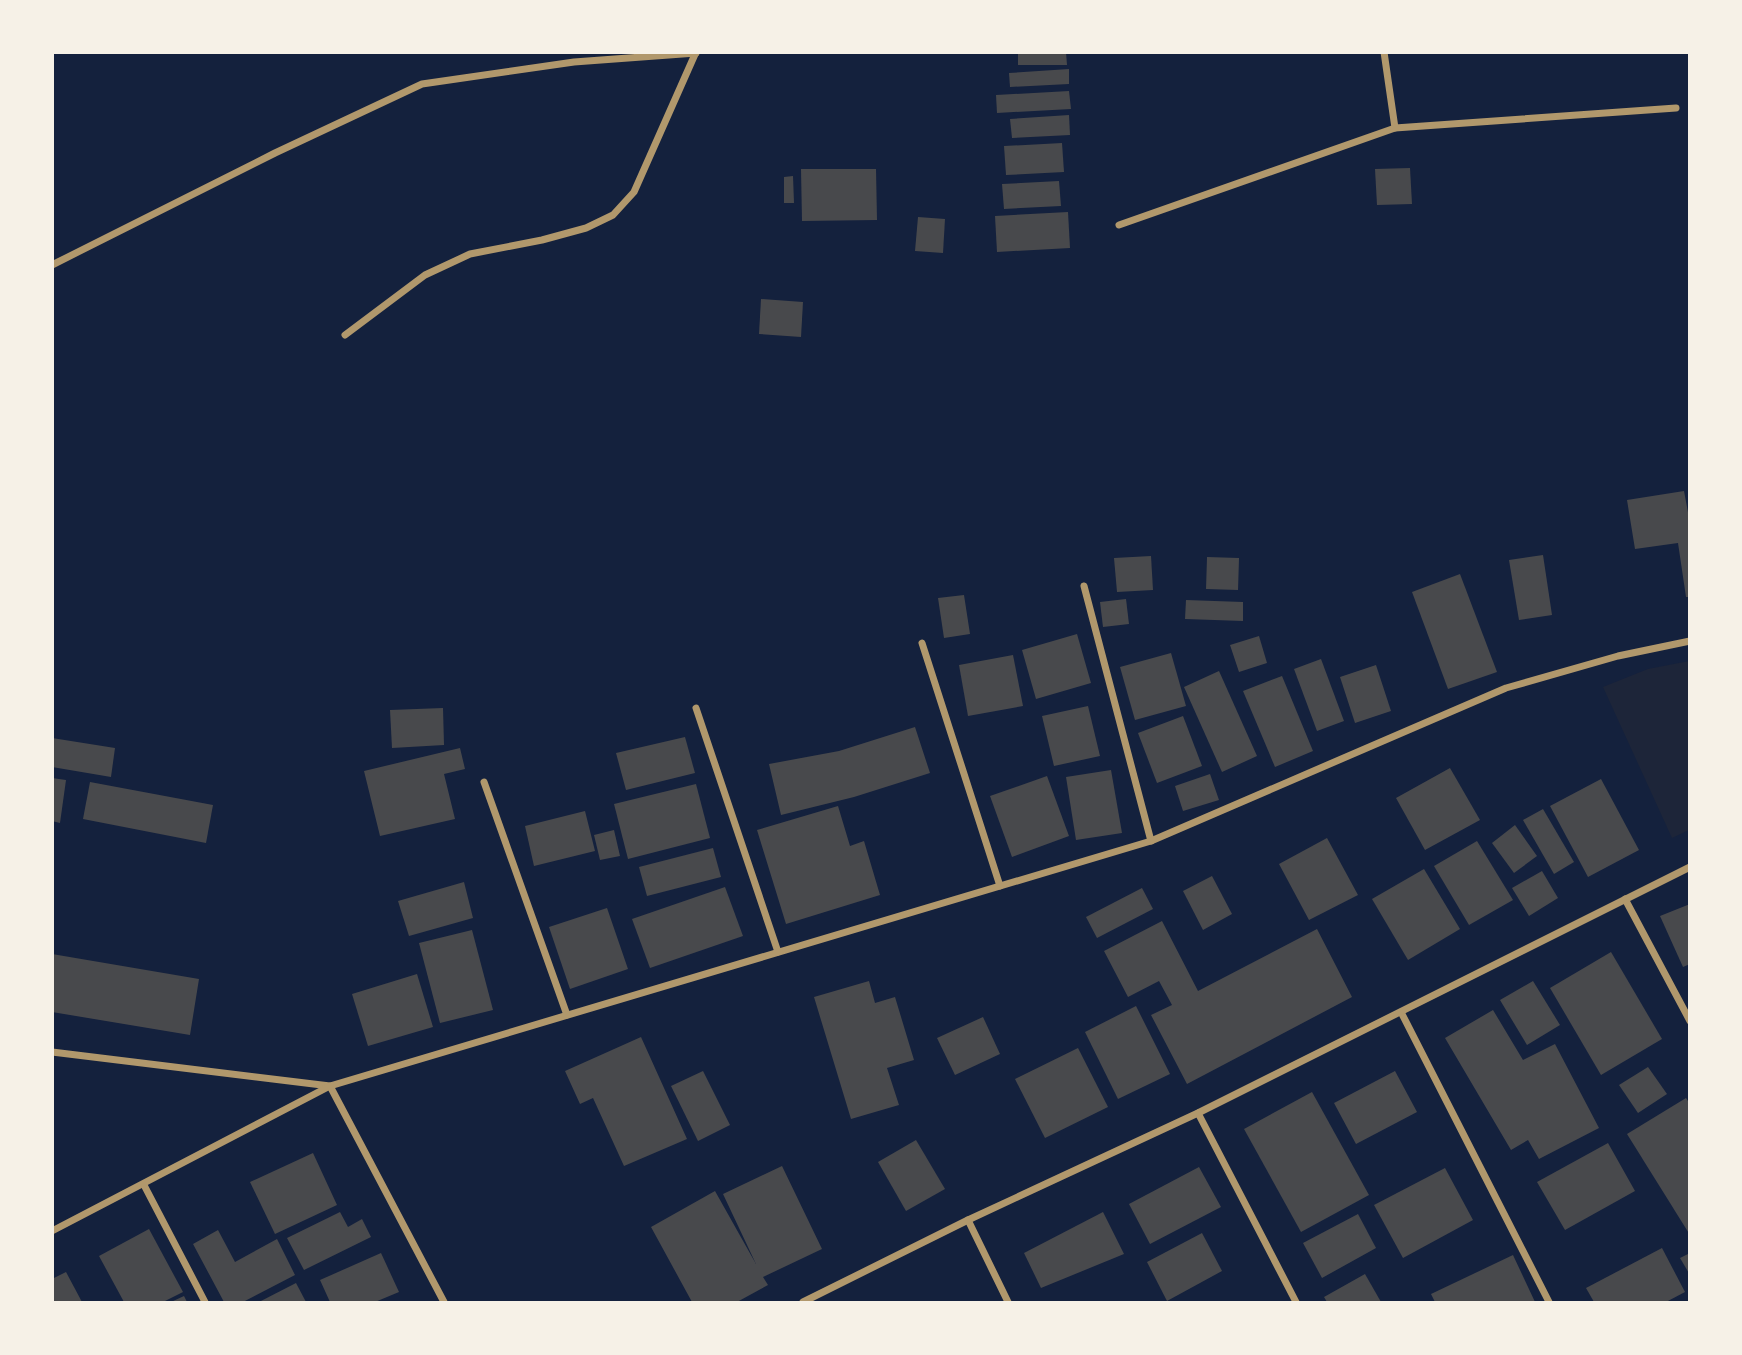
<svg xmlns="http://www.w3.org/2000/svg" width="1742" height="1355" viewBox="0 0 1742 1355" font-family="'Fira Sans Condensed',sans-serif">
<rect width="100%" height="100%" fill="#14213d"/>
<path fill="#1d2539" d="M1689,661V830L1672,838L1603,687L1648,669Z"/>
<g fill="#48494c">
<path d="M1018,52H1066L1067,65H1018Z"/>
<path d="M1069,69V84L1010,87L1009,73Z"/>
<path d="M1069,91L1071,109L997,113L996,95Z"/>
<path d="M1069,115L1070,135L1012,138L1010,119Z"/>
<path d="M1062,143L1064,172L1006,175L1004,146Z"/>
<path d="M1410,168L1412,204L1377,205L1375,169Z"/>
<path d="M801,169H876L877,220L802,221Z"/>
<path d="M793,176L794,203H784V177Z"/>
<path d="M1059,181L1061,206L1004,209L1002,184Z"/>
<path d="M1068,212L1070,248L997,252L995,216Z"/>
<path d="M918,217L945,219L943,253L915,251Z"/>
<path d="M761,299L803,302L801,337L759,334Z"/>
<path d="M1684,491L1690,523V597H1686L1678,543L1635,549L1627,500Z"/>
<path d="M1543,555L1552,615L1519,620L1509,560Z"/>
<path d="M1151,556L1153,590L1117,592L1114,558Z"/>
<path d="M1207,557L1239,558L1238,590L1206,589Z"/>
<path d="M1460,574L1497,672L1448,689L1412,592Z"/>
<path d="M964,595L970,634L944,638L938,598Z"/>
<path d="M1126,599L1129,624L1103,627L1100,602Z"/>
<path d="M1186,600L1243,602V621L1185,619Z"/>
<path d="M1077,634L1091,683L1036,699L1022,650Z"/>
<path d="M1259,636L1267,663L1239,672L1230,645Z"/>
<path d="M1171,653L1186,706L1135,720L1120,667Z"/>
<path d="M1013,655L1023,706L968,716L959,665Z"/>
<path d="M1321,659L1344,721L1317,731L1294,669Z"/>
<path d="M1376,665L1391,711L1355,723L1340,677Z"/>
<path d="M1219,671L1257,756L1222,772L1184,687Z"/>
<path d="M1282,676L1313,751L1275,767L1243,691Z"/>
<path d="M1088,706L1100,756L1054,766L1042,716Z"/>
<path d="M443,708L444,745L392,748L390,710Z"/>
<path d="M1183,716L1202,766L1157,783L1138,733Z"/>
<path d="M915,727L930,773L854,797L781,815L769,764L839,751Z"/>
<path d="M685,737L695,773L626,790L616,753Z"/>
<path d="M52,738L115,748L111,777L52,767Z"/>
<path d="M460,748L465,769L444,774L455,819L380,836L364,771Z"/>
<path d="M1450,768L1480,820L1425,850L1396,798Z"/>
<path d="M1111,770L1122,833L1076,840L1066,777Z"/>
<path d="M1210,774L1219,800L1183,811L1175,786Z"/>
<path d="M1047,776L1069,836L1012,857L990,796Z"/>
<path d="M52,778L66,780L60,823L52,821Z"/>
<path d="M1601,779L1639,850L1588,877L1550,806Z"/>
<path d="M90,782L213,805L206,843L83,819Z"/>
<path d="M696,784L710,838L628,859L614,804Z"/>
<path d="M838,806L850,846L864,841L880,895L786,924L757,830Z"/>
<path d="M1543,809L1574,862L1554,874L1523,820Z"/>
<path d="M585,811L595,851L534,866L525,826Z"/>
<path d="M1515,825L1537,856L1514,873L1492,843Z"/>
<path d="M614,830L620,856L600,860L594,835Z"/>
<path d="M1327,838L1358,895L1309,920L1279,864Z"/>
<path d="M1477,841L1513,900L1469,925L1434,866Z"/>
<path d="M713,848L721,877L647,896L639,867Z"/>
<path d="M1424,869L1460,929L1408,960L1372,899Z"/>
<path d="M1542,871L1558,898L1529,916L1512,888Z"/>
<path d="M1212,876L1232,914L1203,930L1183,891Z"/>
<path d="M464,882L473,918L409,936L398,901Z"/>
<path d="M725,887L743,936L650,968L632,919Z"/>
<path d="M1142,888L1153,909L1097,938L1086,917Z"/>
<path d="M1690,904V964L1683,967L1660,916Z"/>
<path d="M607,908L628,969L570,989L549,927Z"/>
<path d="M1162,921L1198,991L1317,929L1352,997L1187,1084L1151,1015L1172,1005L1159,981L1128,997L1104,951Z"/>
<path d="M472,930L493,1010L440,1023L419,943Z"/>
<path d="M1611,952L1662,1039L1601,1075L1550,988Z"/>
<path d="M52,954L199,979L190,1035L52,1012Z"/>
<path d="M417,974L433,1027L368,1046L352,994Z"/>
<path d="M869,981L875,1003L895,997L914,1060L887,1068L899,1105L851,1119L814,997Z"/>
<path d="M1533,981L1560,1025L1527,1045L1500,1000Z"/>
<path d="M1136,1006L1170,1074L1118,1099L1085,1032Z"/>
<path d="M1493,1010L1523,1060L1555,1044L1599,1128L1539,1159L1528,1140L1511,1150L1445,1038Z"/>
<path d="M983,1017L1000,1054L955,1075L937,1038Z"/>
<path d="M641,1037L687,1139L624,1166L593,1098L580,1104L565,1071Z"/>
<path d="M1078,1048L1108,1107L1045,1138L1015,1079Z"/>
<path d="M1648,1067L1667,1094L1638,1113L1619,1085Z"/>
<path d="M703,1071L730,1125L698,1141L671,1086Z"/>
<path d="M1395,1071L1417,1112L1356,1144L1334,1103Z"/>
<path d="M1312,1092L1369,1195L1301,1232L1244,1129Z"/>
<path d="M1686,1098L1690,1104V1235L1627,1134Z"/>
<path d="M916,1140L945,1189L906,1211L878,1162Z"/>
<path d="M1608,1143L1635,1191L1565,1230L1537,1182Z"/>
<path d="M313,1153L337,1205L275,1234L250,1182Z"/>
<path d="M782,1166L822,1249L763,1277L768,1285L737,1302H692L651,1227L715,1191L756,1264L723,1194Z"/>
<path d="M1199,1167L1221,1207L1150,1244L1129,1204Z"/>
<path d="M1445,1168L1473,1220L1403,1258L1374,1205Z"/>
<path d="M340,1212L348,1227L362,1219L371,1237L304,1270L287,1238Z"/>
<path d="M1103,1212L1124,1254L1041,1288L1024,1253Z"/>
<path d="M1358,1214L1376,1248L1322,1278L1303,1243Z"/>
<path d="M149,1229L183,1292L163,1302H124L99,1256Z"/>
<path d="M218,1230L235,1262L277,1239L295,1275L243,1302H224L193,1244Z"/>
<path d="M1202,1233L1222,1271L1167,1301L1147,1262Z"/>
<path d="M1662,1248L1685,1292L1666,1302H1594L1586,1288Z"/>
<path d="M381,1253L399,1292L375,1302H330L320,1280Z"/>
<path d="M1690,1253V1275L1680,1258Z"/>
<path d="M1513,1255L1535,1302H1435L1431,1294Z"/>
<path d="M66,1272L82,1302H52V1279Z"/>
<path d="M1365,1274L1381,1302H1327L1324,1297Z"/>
<path d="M296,1283L306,1302H259Z"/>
<path d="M184,1296L187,1302H171Z"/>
</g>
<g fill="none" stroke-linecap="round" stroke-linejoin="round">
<g stroke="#b1986c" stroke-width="7">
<path d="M1384,52L1395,128"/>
<path d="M1119,225L1395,128L1676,108"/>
<path d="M52,265L275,153L422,84L574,62L696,53"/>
<path d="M345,335L425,275L470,254L542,240L586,228L613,215L634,192L696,52"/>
<path d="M1084,586L1151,841"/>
<path d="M922,643L1000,886"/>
<path d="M696,708L778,952"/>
<path d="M484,782L567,1015"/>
<path d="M1625,899L1690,1021"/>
<path d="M1401,1012L1549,1302"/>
<path d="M52,1052L330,1086L444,1302"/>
<path d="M1198,1113L1296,1302"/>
<path d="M144,1185L205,1302"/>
<path d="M968,1220L1008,1302"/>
<path d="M52,1231L330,1086L1151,841L1506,688L1618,656L1690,641"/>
<path d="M803,1302L968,1220L1198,1113L1690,867"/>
</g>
</g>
<rect width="1742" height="1355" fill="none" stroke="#f6f1e7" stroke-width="108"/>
</svg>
